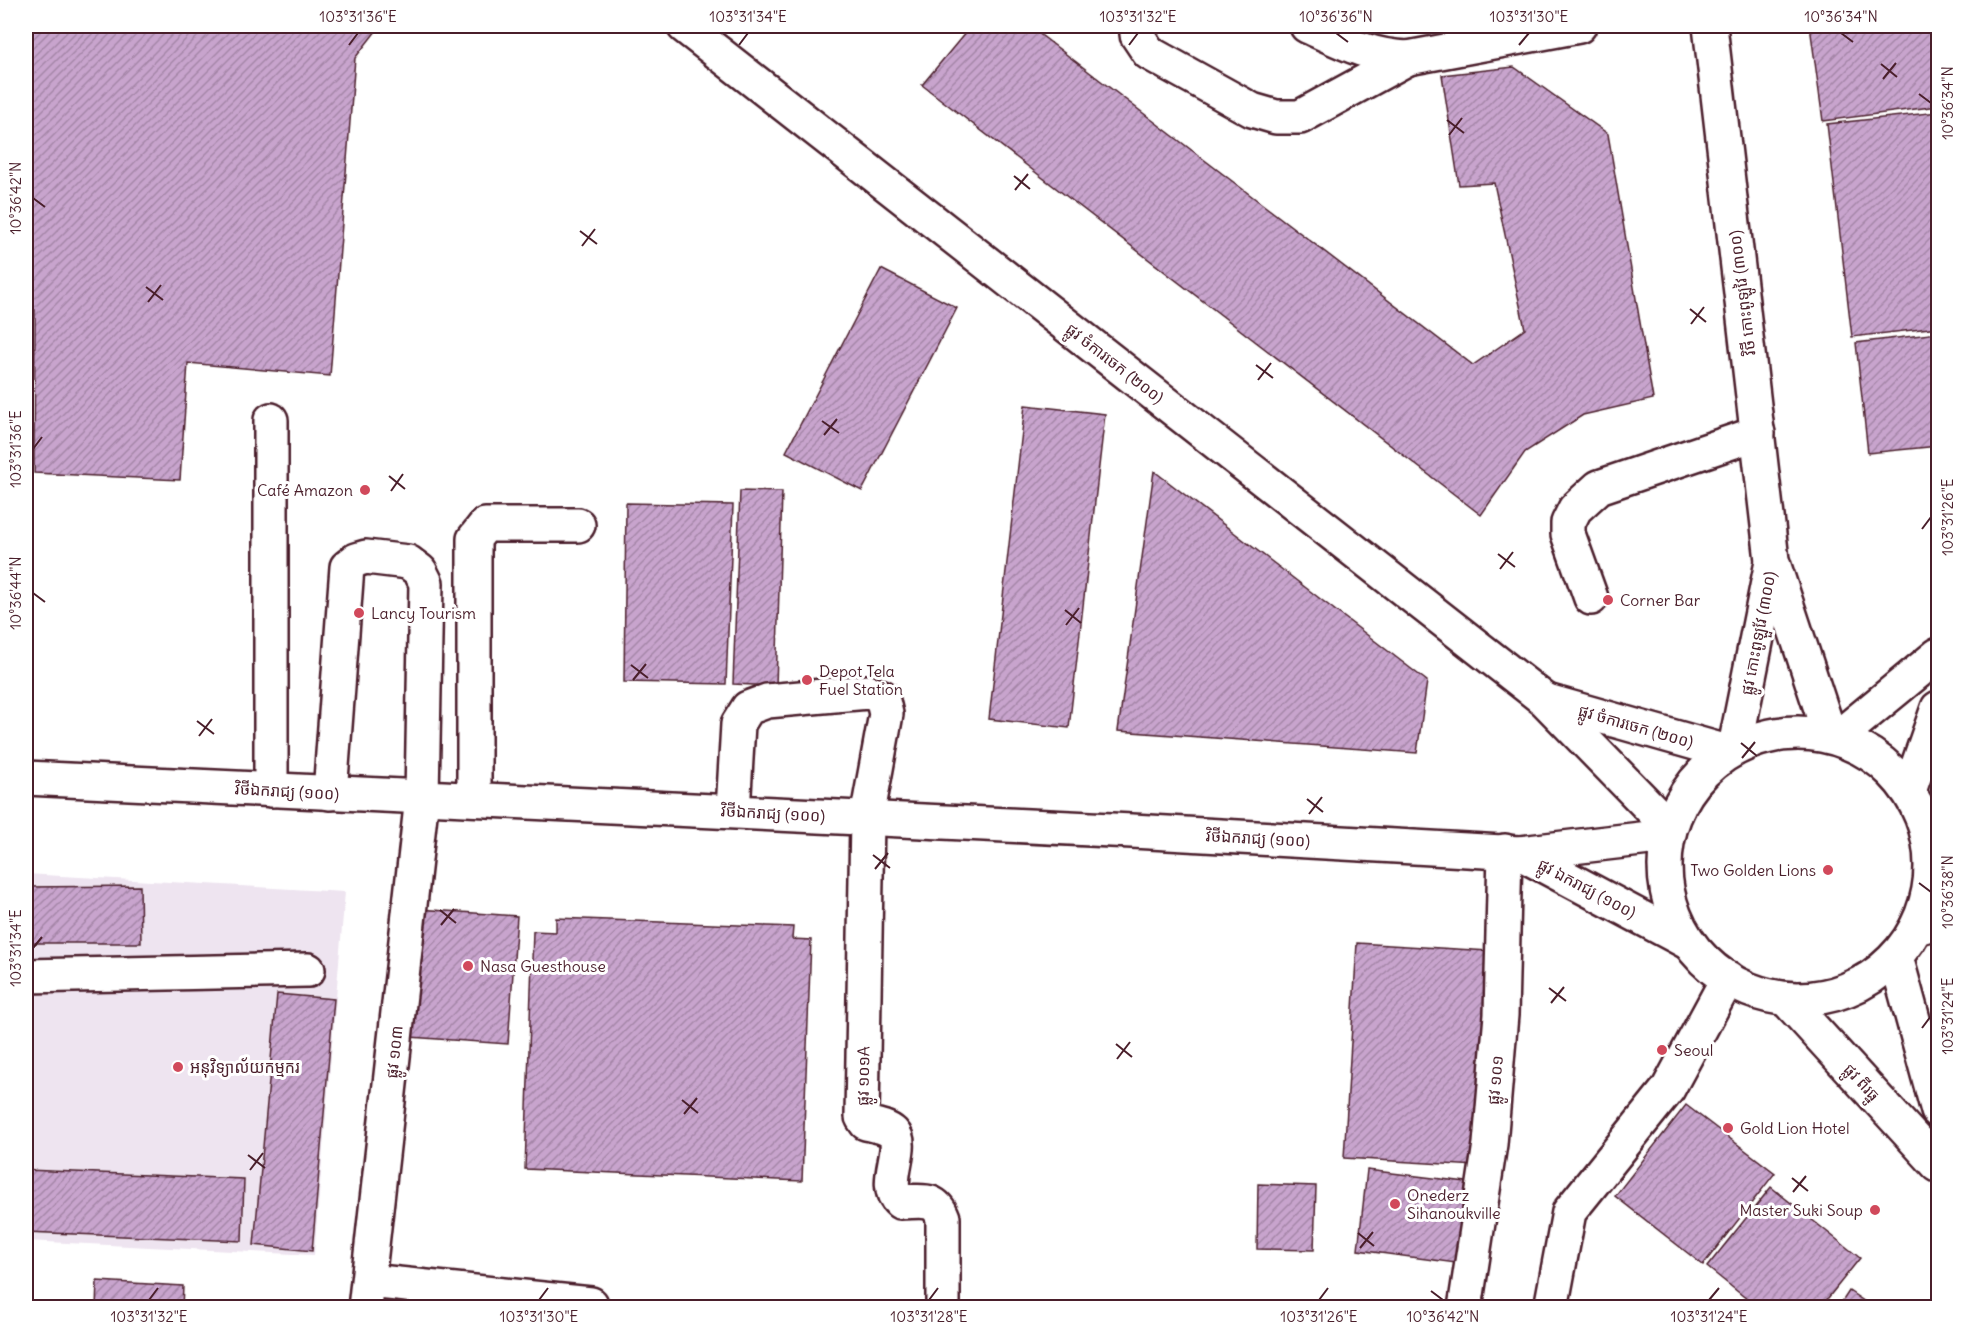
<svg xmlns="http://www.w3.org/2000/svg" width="1964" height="1333" viewBox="0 0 1964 1333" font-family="Delius,'Noto Sans Khmer',sans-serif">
<defs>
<pattern id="building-hatch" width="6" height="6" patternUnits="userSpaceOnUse" patternTransform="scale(1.5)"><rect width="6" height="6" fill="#c8a4cd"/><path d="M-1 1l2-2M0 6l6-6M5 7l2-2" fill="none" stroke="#a485a7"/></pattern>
</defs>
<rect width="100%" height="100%" fill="#fff"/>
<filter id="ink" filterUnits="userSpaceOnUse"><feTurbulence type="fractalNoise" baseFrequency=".0167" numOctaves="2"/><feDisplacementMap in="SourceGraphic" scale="12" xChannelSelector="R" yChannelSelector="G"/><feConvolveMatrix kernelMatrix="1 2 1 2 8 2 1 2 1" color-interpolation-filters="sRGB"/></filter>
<g filter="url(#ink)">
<path fill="#eee4f0" d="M26,874L345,892L314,1255L26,1241Z"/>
<g fill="url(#building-hatch)" stroke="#4a1f2b" stroke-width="1.5">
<path d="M26,26H380L355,58L330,376L188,363L180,480L34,473L35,310L26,309Z"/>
<path d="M971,26H1029L1473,365L1525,329L1494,183L1459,185L1442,75L1514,67L1608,134L1653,399L1583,415L1525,452L1481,515L922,85Z"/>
<path d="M1810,26H1938V106L1823,121Z"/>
<path d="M1938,112V327L1852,337L1827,124Z"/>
<path d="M881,269L957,308L862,491L786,452Z"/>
<path d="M1938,333V446L1868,453L1856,343Z"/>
<path d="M1025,405L1105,414L1069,728L989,719Z"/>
<path d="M1154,471L1427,681L1417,753L1118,731Z"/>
<path d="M740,491L782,492L776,686L733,684Z"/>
<path d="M626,503L733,505L726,684L624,682Z"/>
<path d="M140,886L141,943H26V887Z"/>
<path d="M418,909L517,916L508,1044L410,1037Z"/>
<path d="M556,918L793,927L792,939L811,940L802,1181L525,1169L533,931L556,932Z"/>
<path d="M1357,943L1489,951L1477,1166L1344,1158Z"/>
<path d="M277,994L334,999L312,1251L254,1245Z"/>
<path d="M1686,1105L1775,1173L1703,1265L1615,1196Z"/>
<path d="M26,1170L244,1179L242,1241L26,1232Z"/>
<path d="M1367,1170L1466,1182L1456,1263L1358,1250Z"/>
<path d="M1258,1184L1316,1186L1314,1250L1257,1249Z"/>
<path d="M1771,1187L1860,1258L1820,1308H1758L1707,1267Z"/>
<path d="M97,1281L183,1286L182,1308H96Z"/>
<path d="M1849,1291L1874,1308H1838Z"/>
</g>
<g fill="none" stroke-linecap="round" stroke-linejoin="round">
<defs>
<g id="minor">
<path d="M684,26L1545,700L1669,827"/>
<path d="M1137,26V35L1149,53L1252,110L1276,117H1300L1408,58"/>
<path d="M1307,26C1340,41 1370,57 1408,58L1579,26"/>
<path d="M1591,598L1568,534V523L1575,509L1599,487L1758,433"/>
<path d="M1547,701L1727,752"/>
<path d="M1837,738L1938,655"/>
<path d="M271,790V420"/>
<path d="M1909,791L1938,708"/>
<path d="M330,793L347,567L356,560L366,557L408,562L420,571L426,583L422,797L365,1308"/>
<path d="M474,799V539L485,525H578"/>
<path d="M733,811L738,724L748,708L767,701L868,692L882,697L886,714L867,818L862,1117L866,1123C874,1125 887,1127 893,1133C907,1147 880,1184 900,1202C921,1202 935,1196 943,1218V1308"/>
<path d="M1922,816L1938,821"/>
<path d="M1916,928L1938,922"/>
<path d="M26,976L308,970"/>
<path d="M369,1281L591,1304"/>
<path d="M1465,1308L1490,1144L1501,1015L1505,851"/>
<path d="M1551,1308L1569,1212L1668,1089L1728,978"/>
</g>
<g id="major">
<path d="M1710,26L1772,560L1830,736"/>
<circle cx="1798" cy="866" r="133"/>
<path d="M1735,747L1772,562"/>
<path d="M26,778L1132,831L1520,853L1667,836"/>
<path d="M1520,853L1689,943"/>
<path d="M1896,957L1938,1111"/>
<path d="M1786,999L1938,1165"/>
</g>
</defs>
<use href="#minor" stroke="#4a1f2b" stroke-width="38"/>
<use href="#major" stroke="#4a1f2b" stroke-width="38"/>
<use href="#minor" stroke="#fff" stroke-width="33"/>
<use href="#major" stroke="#fff" stroke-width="33"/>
</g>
</g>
<path fill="none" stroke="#4a1f2b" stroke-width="2" d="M1336,33L1348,42M1841,33L1853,42M349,45L358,33M739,45L748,33M1129,45L1138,33M1519,45L1529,33M1881,64L1897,77M1883,79L1896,63M1919,94L1931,103M1447,120L1464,133M1449,135L1462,118M1014,176L1030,189M1015,190L1028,174M33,198L45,207M580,231L597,244M582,246L595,229M146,287L163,300M148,302L161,285M1690,309L1706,322M1691,324L1704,307M1256,365L1273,378M1258,380L1271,363M822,421L839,433M824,435L837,419M33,449L42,437M389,476L405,489M391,491L403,474M1922,529L1931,517M1498,554L1515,567M1500,569L1513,552M33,593L45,602M1065,610L1081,623M1066,625L1079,608M631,665L648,678M633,680L646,664M197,721L214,734M199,736L212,719M1741,743L1757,756M1742,758L1755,742M1307,799L1323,812M1309,814L1322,797M873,855L890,868M875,869L888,853M1919,883L1931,892M440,910L456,923M441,925L454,909M33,948L42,937M1549,988L1566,1001M1551,1003L1564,987M1922,1028L1931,1016M1116,1044L1132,1057M1117,1059L1130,1042M682,1100L698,1113M684,1114L697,1098M248,1155L265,1168M250,1170L263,1153M1792,1178L1808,1191M1793,1192L1806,1176M1358,1233L1374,1246M1360,1248L1373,1232M1431,1291L1443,1300M149,1300L158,1288M539,1300L548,1288M929,1300L938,1288M1319,1300L1328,1288M1709,1300L1719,1288"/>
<g fill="#d1495b" stroke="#fff" stroke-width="2">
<circle cx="365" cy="490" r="6"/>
<circle cx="1608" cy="600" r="6"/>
<circle cx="359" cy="613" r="6"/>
<circle cx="807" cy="680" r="6"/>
<circle cx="1828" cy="870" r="6"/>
<circle cx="468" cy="966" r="6"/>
<circle cx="1662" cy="1050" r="6"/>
<circle cx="178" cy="1067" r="6"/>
<circle cx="1728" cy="1128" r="6"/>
<circle cx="1395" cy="1204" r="6"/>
<circle cx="1875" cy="1210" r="6"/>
</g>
<g text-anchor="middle" stroke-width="6" stroke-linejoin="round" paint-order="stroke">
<g font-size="16" fill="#4a1f2b" stroke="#fff">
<text transform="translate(1742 293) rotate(-97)" y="6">វិថី កោះពូឡូវៃ (៣០០)</text>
<text transform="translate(1115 363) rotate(38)" y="6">ផ្លូវ ចំការចេក (២០០)</text>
<text transform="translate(1758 633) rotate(-79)" y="6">ផ្លូវ កោះពូឡួវែ (៣០០)</text>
<text transform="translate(1636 726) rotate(16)" y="6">ផ្លូវ ចំការចេក (២០០)</text>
<text transform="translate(287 791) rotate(3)" y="6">វិថីឯករាជ្យ (១០០)</text>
<text transform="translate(773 813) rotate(3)" y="6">វិថីឯករាជ្យ (១០០)</text>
<text transform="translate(1258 838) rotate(3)" y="6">វិថីឯករាជ្យ (១០០)</text>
<text transform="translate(1587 888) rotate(28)" y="6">ផ្លូវ ឯករាជ្យ (១០០)</text>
<text transform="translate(394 1052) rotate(-84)" y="6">ផ្លូវ ១០៣</text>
<text transform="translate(863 1076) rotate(-89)" y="6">ផ្លូវ ១០១A</text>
<text transform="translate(1495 1080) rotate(-85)" y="6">ផ្លូវ ១០១</text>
<text transform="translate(1862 1082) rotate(47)" y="6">ផ្លូវ ពីរធ្នូ</text>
</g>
<g font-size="16" fill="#4a1f2b" stroke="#fff" text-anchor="start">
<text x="353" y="496" text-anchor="end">Café Amazon</text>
<text x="1620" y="606">Corner Bar</text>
<text x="371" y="619">Lancy Tourism</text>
<text x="819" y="677">Depot Tela<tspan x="819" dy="18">Fuel Station</tspan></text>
<text x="1816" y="876" text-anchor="end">Two Golden Lions</text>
<text x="480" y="972">Nasa Guesthouse</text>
<text x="1674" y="1056">Seoul</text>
<text x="190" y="1073">អនុវិទ្យាល័យកម្មករ</text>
<text x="1740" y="1134">Gold Lion Hotel</text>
<text x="1407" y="1201">Onederz<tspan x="1407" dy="18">Sihanoukville</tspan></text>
<text x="1863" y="1216" text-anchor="end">Master Suki Soup</text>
</g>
</g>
<rect width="1964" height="1333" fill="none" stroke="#fff" stroke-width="66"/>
<rect x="33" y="33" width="1898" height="1267" fill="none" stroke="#4a1f2b" stroke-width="2"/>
<g font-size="15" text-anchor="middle" fill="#4a1f2b">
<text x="358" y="22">103°31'36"E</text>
<text x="748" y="22">103°31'34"E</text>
<text x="1138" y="22">103°31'32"E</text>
<text x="1336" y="22">10°36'36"N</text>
<text x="1529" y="22">103°31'30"E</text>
<text x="1841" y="22">10°36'34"N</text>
<text transform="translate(1948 103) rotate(-90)" y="5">10°36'34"N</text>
<text transform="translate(16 198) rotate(-90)" y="5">10°36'42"N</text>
<text transform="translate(16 449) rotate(-90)" y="5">103°31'36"E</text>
<text transform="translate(1948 517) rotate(-90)" y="5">103°31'26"E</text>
<text transform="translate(16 593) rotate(-90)" y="5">10°36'44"N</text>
<text transform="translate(1948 892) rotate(-90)" y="5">10°36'38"N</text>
<text transform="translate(16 948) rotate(-90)" y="5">103°31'34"E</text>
<text transform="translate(1948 1016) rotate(-90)" y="5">103°31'24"E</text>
<text x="149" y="1322">103°31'32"E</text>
<text x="539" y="1322">103°31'30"E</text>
<text x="929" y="1322">103°31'28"E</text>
<text x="1319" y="1322">103°31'26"E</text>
<text x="1443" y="1322">10°36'42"N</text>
<text x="1709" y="1322">103°31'24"E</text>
</g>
</svg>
